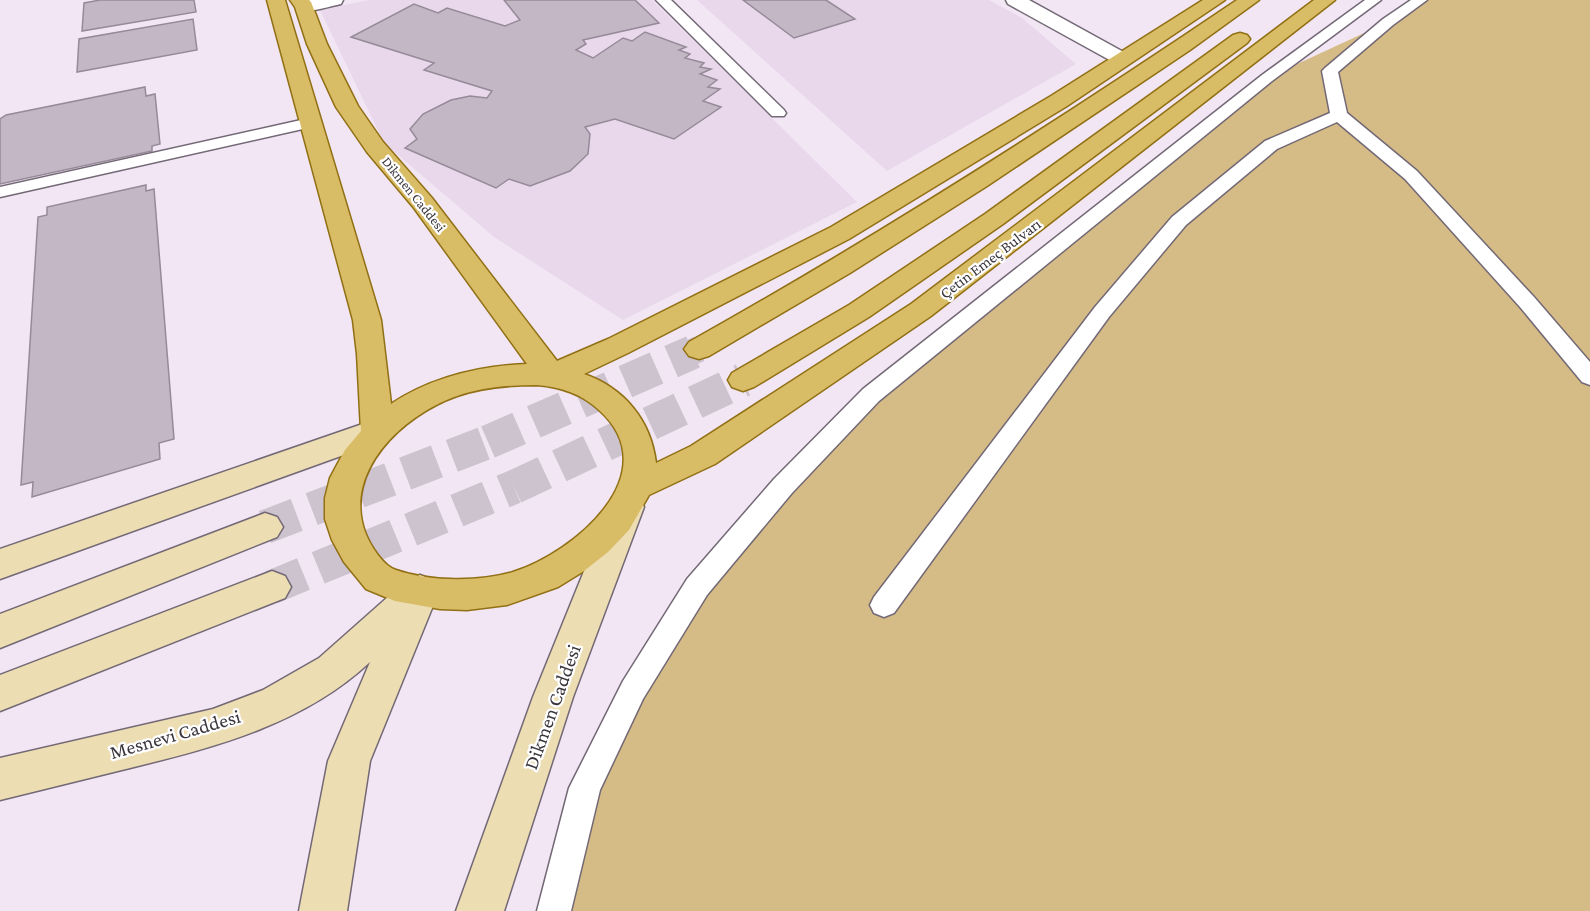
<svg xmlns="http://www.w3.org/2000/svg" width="1590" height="911" viewBox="0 0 1590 911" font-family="'Crimson Pro',serif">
<rect width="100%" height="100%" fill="#f2e6f4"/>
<g fill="#e9d7ec">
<path d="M369,0H652L857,202L623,320L494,237L384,143L320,10Z"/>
<path d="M697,0H989L1022,18L1076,64L887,171Z"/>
</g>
<path fill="#d5bc87" d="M1420,0H1590V911H554L585,788L697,587L871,395L1267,78L1388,22Z"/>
<g fill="#c3b7c5" stroke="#968a98" stroke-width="1.5">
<path d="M100,0H194L196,12L82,31L84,3Z"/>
<path d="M504,0H635L659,23L583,40L586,44L576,50L593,58L623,38L632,41L645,32L686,47L679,50L690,54L685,58L704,63L700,67L711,69L700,74L717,80L708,87L720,89L703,101L721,107L674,139L615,119L585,127L590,134L588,154L570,171L530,186L509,179L496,188L405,148L417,139L410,129L423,114L451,100L470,96L487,98L492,91L424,70L434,63L351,37L414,4L438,13L447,8L505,26L520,20Z"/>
<path d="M743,0H826L855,19L794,38Z"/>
<path d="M193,19L197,50L77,72L79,39Z"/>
<path d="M145,87L146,96L155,94L160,144L152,146V151L0,184V119L6,115Z"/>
<path d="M146,185V191L154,189L174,439L159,443L160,459L32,497L33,482L21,485L38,217L47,215V207Z"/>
</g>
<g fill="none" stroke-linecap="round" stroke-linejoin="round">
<g stroke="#cdc3cf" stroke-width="34" stroke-dasharray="34 16" stroke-linecap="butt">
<path d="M265,527L488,442"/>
<path d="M272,587L514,487"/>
</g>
<path stroke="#cdc3cf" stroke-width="26" stroke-dasharray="26 14" stroke-linecap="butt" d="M690,353L699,349"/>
<g stroke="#cdc3cf" stroke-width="34" stroke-dasharray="34 16" stroke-linecap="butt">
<path d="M488,442L693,352"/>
<path d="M514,487L743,380"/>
</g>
<defs>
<g id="service">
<path d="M656,0H671L784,110L786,113L784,116H772Z"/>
<path d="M1365,0H1381L1272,81L879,401L792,493L707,595L643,699L600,790L571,911H537L569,788L623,681L687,579L774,479L863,389L1262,75Z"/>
<path d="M1411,0H1427L1393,25L1338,72L1347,113L1417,171L1534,297L1590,362V385L1582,382L1520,307L1405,179L1337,122L1277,149L1186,225L1109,317L894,613L884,617L874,613L870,605L874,597L1095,307L1172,217L1265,141L1330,113L1322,71L1325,68L1383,19Z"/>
<path d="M310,118L316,120L318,123L316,126L0,197V187Z"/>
</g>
<g id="minor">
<path d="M306,0H343L341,4C327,7 311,13 297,10L295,6L297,2Z"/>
<path d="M1006,0H1029L1129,55L1132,59L1129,63L1122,65L1115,63L1008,4Z"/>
</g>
<g id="secondary">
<path d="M377,419L388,423L393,431L388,439L0,579V549Z"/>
<path d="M627,494L639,497L644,507L573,697L504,911H456L533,697L610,507L615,497Z"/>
<path d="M265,513L277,517L283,527L277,537L0,648V614Z"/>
<path d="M272,571L285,576L291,587L285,598L0,711V675Z"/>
<path d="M420,575L433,580L439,591L370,761L347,911H299L328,761L370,662C305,723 219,746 134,767C89,778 45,789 0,800V758L213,709L263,690L319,658L407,580Z"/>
</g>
<g id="primary">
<path d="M267,0H285L381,320L391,404C432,377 479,366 527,364L414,208L367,152L336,107L307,44L295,7L290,0H309L311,2L327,44L358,106L383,142L432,198L557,361L608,339L831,227L1051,96L1203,0H1225L1067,106L849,239L628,353L584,374C624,388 651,420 656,463L691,446L911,304L1314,0H1335L931,316L715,464L649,495L629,530L608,552L584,571L558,587L507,605L467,610L440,609L395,601L366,589L344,562L332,540L325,519V498L330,478L345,450L361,431L357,354L353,320ZM537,385C561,387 582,394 599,410C669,473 574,553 513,572C480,582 430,582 396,570C383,566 370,545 365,532C343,471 403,415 457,396C483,387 510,385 537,385Z"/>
<path d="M1237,0H1259L1190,50L987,186L850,273L709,356L699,359L689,356L684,349L689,342C877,237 1058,121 1237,0Z"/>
<path d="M1240,33L1247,35L1250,39L1247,43L1003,224L869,317L754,387L743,391L732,387L728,380L732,373L849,305L985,214L1233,35Z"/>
</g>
</defs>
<use href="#service" stroke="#736875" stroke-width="3"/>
<use href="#minor" stroke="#736875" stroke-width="3"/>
<use href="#secondary" stroke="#736875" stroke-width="3"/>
<use href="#primary" stroke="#917015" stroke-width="3"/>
<use href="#service" fill="#fff" fill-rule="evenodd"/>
<use href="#minor" fill="#fff" fill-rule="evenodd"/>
<use href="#secondary" fill="#ecddb2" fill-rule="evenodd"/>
<use href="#primary" fill="#d9bc66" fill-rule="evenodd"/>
</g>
<g text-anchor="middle" stroke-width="4.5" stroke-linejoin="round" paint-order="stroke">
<g font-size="14" fill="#3b363c" stroke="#fff">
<text transform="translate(414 194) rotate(51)" y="5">Dikmen Caddesi</text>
</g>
<g font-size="16" fill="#3b363c" stroke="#fff">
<text transform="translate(990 258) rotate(-37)" y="6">Çetin Emeç Bulvarı</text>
</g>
<g font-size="20" fill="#3b363c" stroke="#fff">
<text transform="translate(552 707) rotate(-70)" y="7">Dikmen Caddesi</text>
<text transform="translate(175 734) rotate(-16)" y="7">Mesnevi Caddesi</text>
</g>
</g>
</svg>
